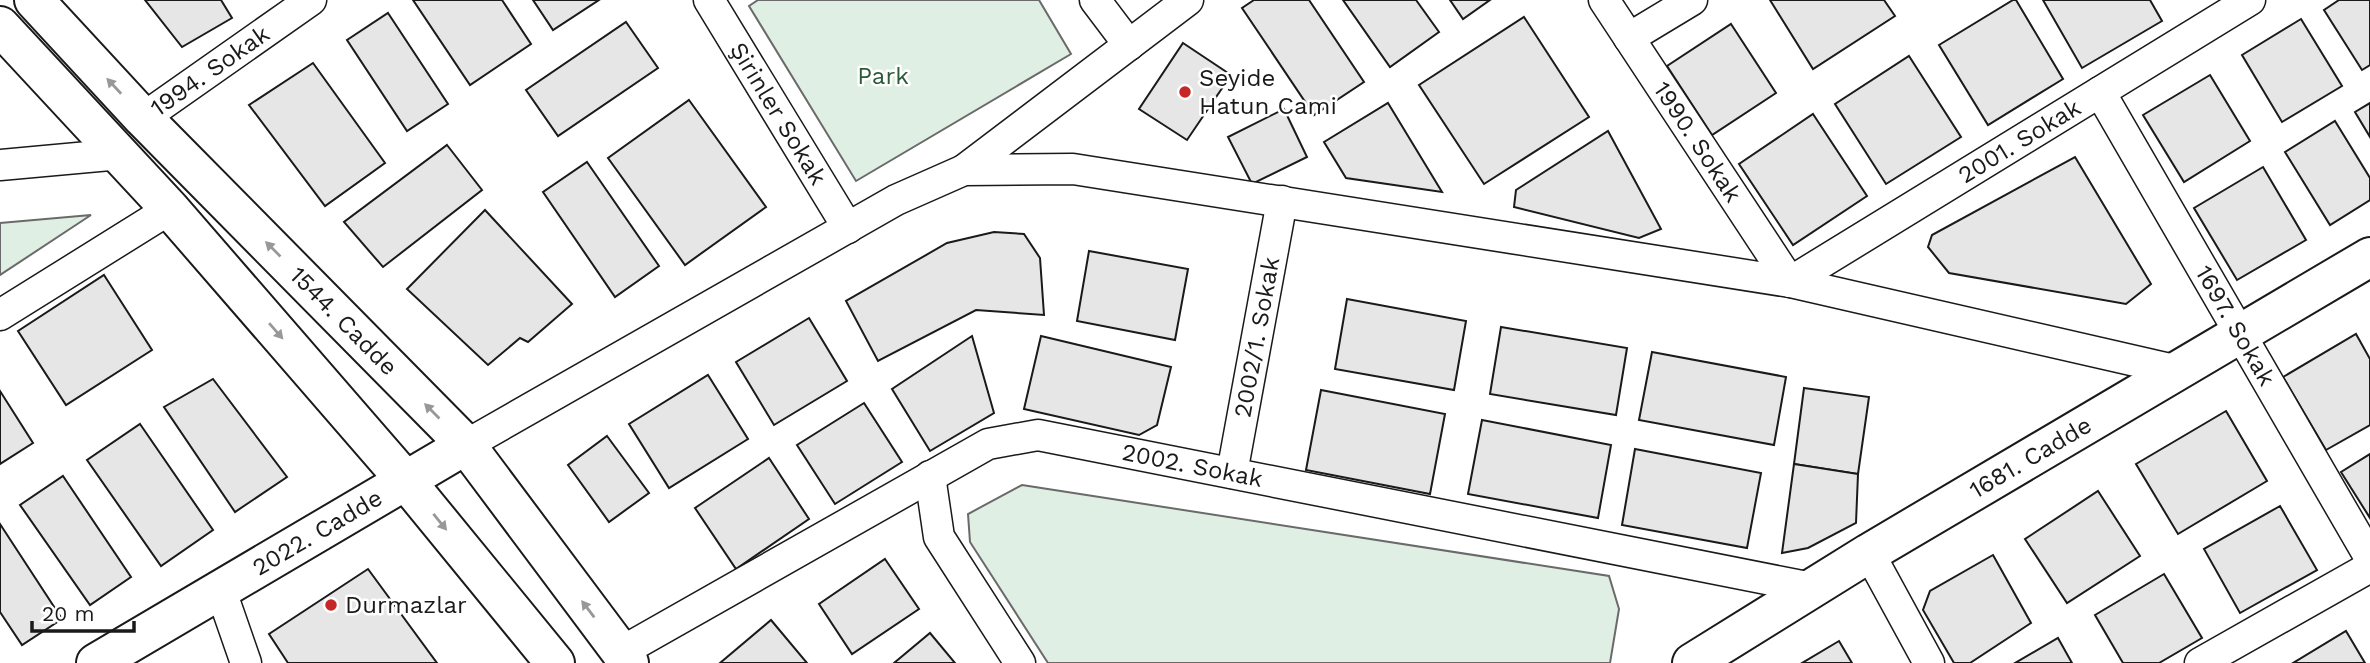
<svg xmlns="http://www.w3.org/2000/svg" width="2370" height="663" viewBox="0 0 2370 663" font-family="'Work Sans',sans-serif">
<rect width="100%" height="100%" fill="#fff"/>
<g fill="#e0efe3" stroke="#6a6a6a" stroke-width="2">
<path d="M758,0H1039L1071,54L856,181L749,6Z"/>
<path d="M91,215L0,275V223Z"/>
<path d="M1022,485L1609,576L1619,609L1610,663H1048L970,542L968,514Z"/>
</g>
<g fill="#e6e6e6" stroke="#1a1a1a" stroke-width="2">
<path d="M145,0H221L232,18L182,47Z"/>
<path d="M413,0H502L531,44L470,85Z"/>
<path d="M533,0H599L553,30Z"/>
<path d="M1254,0H1309L1364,82L1314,115L1242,8Z"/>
<path d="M1343,0H1416L1439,32L1390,67Z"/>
<path d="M1450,0H1490L1463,19Z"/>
<path d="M1770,0H1884L1895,16L1813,69Z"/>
<path d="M2013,0H2016L2063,79L1988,125L1939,45Z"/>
<path d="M2043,0H2150L2162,21L2082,68Z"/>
<path d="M2339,0H2370V65L2362,70L2324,10Z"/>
<path d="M388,13L448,104L407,131L347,40Z"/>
<path d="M1524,17L1589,117L1484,184L1419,85Z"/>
<path d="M2301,19L2342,86L2282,122L2242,55Z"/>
<path d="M626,22L658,68L558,136L526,90Z"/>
<path d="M1731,24L1776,93L1712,135L1667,66Z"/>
<path d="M1183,43L1231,75L1187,140L1139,109Z"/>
<path d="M1909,56L1961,137L1886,184L1835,104Z"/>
<path d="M313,63L385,163L325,206L249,105Z"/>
<path d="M2210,75L2250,141L2184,182L2143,115Z"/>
<path d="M689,100L766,207L685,265L608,158Z"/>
<path d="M1388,103L1442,192L1346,178L1324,142Z"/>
<path d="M2370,103V137L2355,112Z"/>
<path d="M1284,109L1307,157L1252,184L1228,137Z"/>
<path d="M1813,114L1867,196L1793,245L1739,164Z"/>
<path d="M2335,121L2370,178V200L2330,225L2285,152Z"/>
<path d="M1608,131L1661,229L1639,238L1514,207L1516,190Z"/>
<path d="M447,145L482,190L383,267L344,222Z"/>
<path d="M2075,157L2151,284L2126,304L1949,273L1928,247L1932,235Z"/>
<path d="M587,162L659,266L615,297L543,192Z"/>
<path d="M2263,167L2306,240L2237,280L2194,208Z"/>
<path d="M485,210L572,304L528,342L520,338L488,365L407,289Z"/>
<path d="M994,232L1024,234L1040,258L1044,315L976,310L878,361L846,301L947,243Z"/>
<path d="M1089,251L1188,269L1175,340L1077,321Z"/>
<path d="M104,275L152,350L66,405L18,331Z"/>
<path d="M1347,299L1466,321L1454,390L1335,369Z"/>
<path d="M809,318L847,381L774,425L736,362Z"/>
<path d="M1501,327L1627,348L1616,415L1490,394Z"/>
<path d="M2356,334L2370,359V425L2326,450L2283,377Z"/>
<path d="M972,336L994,413L930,451L892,389Z"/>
<path d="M1041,336L1171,367L1157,425L1139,435L1024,409Z"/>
<path d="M1652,352L1786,377L1774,445L1639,420Z"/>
<path d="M708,375L748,439L669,488L629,424Z"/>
<path d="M213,379L287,477L235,512L164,407Z"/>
<path d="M1804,388L1869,397L1858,474L1794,464Z"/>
<path d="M1321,390L1445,414L1430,494L1306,470Z"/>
<path d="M0,391L33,443L0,464Z"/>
<path d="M864,403L902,462L835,504L797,445Z"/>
<path d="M2226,411L2267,481L2178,534L2136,464Z"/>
<path d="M1482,420L1611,445L1598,518L1468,494Z"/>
<path d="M140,424L213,530L161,566L87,460Z"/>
<path d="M607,436L649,493L609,522L568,465Z"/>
<path d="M1635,449L1761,473L1747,548L1622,525Z"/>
<path d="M2370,454V518L2341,472Z"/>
<path d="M769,458L809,519L736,569L695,508Z"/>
<path d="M1794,464L1858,474L1856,523L1808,548L1782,553Z"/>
<path d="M63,476L131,577L90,605L20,505Z"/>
<path d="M2098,491L2140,556L2067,603L2025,539Z"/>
<path d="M2280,506L2317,570L2240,613L2204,549Z"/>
<path d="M0,524L62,619L22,645L0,612Z"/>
<path d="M1993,555L2031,623L1970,663H1954L1923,610L1930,591Z"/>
<path d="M885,559L919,609L852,654L819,604Z"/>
<path d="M368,569L437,663H288L269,634Z"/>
<path d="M2164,574L2202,638L2159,663H2123L2095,615Z"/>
<path d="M771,620L807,663H720Z"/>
<path d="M2346,631L2365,663H2293Z"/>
<path d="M930,633L955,663H894Z"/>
<path d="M2058,638L2072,663H2015Z"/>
<path d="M1839,641L1852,663H1802Z"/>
</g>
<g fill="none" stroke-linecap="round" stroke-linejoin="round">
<defs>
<g id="minor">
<path id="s1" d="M709,0L848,228"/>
<path d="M1095,0L1129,45"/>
<path id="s2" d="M1604,0L1790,282L2250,0"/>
<path d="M1629,38L1692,0"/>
<path id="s3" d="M2100,92L2370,558"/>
<path id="s4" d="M143,118L311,0"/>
<path d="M0,165L121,154"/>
<path d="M964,170L1188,0"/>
<path d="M0,315L170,209"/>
<path d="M466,445L896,200L964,170L1073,169L1790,282L2179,371"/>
<path id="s5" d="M1232,473L1282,201"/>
<path d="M930,476L939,537L1020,663"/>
<path d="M1869,553L1929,663"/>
<path d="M221,591L246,663"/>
<path id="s6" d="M621,652L988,444L1038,435L1812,588"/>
<path d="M2200,663L2370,567"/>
</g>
<g id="tertiary">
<path id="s7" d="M96,663L466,445"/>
<path id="s8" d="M1692,663L1869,553L2370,257"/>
</g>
<g id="secondary">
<path id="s9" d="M34,0L143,118L466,445L629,663"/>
<path d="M0,26L170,209L406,481L555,663"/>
</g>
</defs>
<use href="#minor" stroke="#1a1a1a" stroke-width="33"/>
<use href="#tertiary" stroke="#1a1a1a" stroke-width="42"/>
<use href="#secondary" stroke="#1a1a1a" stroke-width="42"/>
<use href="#minor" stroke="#fff" stroke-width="30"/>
<use href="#tertiary" stroke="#fff" stroke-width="38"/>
<use href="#secondary" stroke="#fff" stroke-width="38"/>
</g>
<defs><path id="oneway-solid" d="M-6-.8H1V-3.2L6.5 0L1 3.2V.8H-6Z" transform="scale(1.75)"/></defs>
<g fill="#989898">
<use href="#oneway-solid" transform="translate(114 86) rotate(-133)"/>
<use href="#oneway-solid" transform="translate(273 249) rotate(-135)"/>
<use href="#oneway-solid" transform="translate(276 331) rotate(49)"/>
<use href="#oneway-solid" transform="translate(432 411) rotate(-135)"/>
<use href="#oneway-solid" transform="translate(440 522) rotate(51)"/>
<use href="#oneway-solid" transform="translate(588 609) rotate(-127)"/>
</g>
<g fill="#c62828" stroke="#fff" stroke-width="2.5">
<circle cx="1185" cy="92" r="7"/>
<circle cx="331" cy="605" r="7"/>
</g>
<g text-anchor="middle" stroke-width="5" stroke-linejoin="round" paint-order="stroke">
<g font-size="24" fill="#1a1a1a" stroke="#fff">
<text dy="8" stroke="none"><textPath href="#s4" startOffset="82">1994. Sokak</textPath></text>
<text dy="8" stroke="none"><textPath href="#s1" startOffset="133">Şirinler Sokak</textPath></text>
<text dy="8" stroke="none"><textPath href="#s2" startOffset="170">1990. Sokak</textPath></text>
<text dy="8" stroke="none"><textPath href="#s2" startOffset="607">2001. Sokak</textPath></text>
<text dy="8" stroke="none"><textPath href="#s9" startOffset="446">1544. Cadde</textPath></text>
<text dy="8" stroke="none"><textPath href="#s3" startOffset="270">1697. Sokak</textPath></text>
<text dy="8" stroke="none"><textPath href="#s5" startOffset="138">2002/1. Sokak</textPath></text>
<text dy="8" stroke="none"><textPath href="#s8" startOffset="396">1681. Cadde</textPath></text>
<text dy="8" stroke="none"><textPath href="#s6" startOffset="630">2002. Sokak</textPath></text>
<text dy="8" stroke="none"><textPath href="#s7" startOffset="257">2022. Cadde</textPath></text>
</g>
<g font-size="24" fill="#2b5a34" stroke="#fff">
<text x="883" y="84">Park</text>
</g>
<g font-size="24" fill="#1a1a1a" stroke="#fff" text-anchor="start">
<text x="1199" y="86">Seyide<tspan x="1199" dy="28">Hatun Cami</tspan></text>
<text x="345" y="613">Durmazlar</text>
</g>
</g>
<path d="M32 621v10h102v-10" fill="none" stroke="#1a1a1a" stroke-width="3.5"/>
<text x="42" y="621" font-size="21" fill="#1a1a1a" stroke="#ffffff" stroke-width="5" paint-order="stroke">20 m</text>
</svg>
